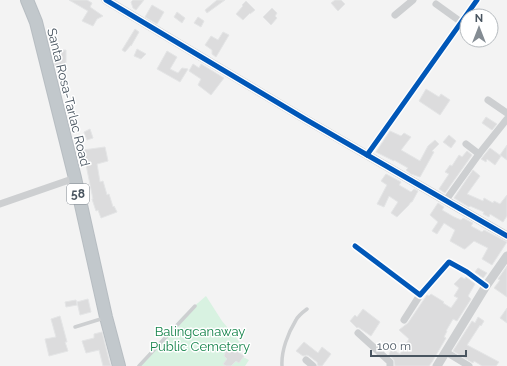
<svg xmlns="http://www.w3.org/2000/svg" width="507" height="366" viewBox="0 0 507 366" font-family="Raleway,sans-serif">
<rect width="100%" height="100%" fill="#f3f3f3"/>
<path fill="#d8f2e1" d="M206,296L222,321L243,346L241,353L243,357L249,360L245,366H137L183,316Z"/>
<g fill="#dcdcdd" stroke="#e4e5e6">
<path d="M69,0H87L92,3L90,7L103,16L97,19L93,26L82,21L88,11Z"/>
<path d="M133,0H144L136,10L133,8L131,2Z"/>
<path d="M217,0H225L207,13L205,10Z"/>
<path d="M335,0H341L345,4L338,11L331,3Z"/>
<path d="M246,1L255,10L250,14V13L243,20L236,14L243,6L242,5Z"/>
<path d="M152,5L164,12L157,24L145,17Z"/>
<path d="M272,8L277,13L275,16L277,18L271,25L263,17Z"/>
<path d="M177,12L185,18L182,23L174,17Z"/>
<path d="M198,17L204,21L201,27L194,23Z"/>
<path d="M135,29L139,32L131,46V45L125,52L122,50Z"/>
<path d="M223,32L229,35L216,57L212,54V50L205,45L211,36L218,40Z"/>
<path d="M137,49L146,54L141,59L134,56Z"/>
<path d="M53,50H66V66H55Z"/>
<path d="M167,51L177,57L170,69L178,73L182,68L188,69L180,82L157,69Z"/>
<path d="M193,64L199,68L201,64L224,78L211,95L198,85L201,79L189,71Z"/>
<path d="M426,89L439,97L441,94L450,100L440,115L419,101Z"/>
<path d="M486,117L497,124L492,130L482,123Z"/>
<path d="M90,129L93,138L87,140L84,132Z"/>
<path d="M390,131L401,136L404,133L411,137L401,150L420,161L428,146L435,140L439,144L432,151L434,152L420,177L411,174L406,170L408,168L394,160V161L376,152Z"/>
<path d="M449,135L456,141L451,148L443,142Z"/>
<path d="M507,145V160L500,155Z"/>
<path d="M105,147L108,161L97,164L100,182L103,181L107,195L109,194L113,207L114,206L117,212L101,218L98,210L96,211L92,199H93L83,150Z"/>
<path d="M490,148L501,156L495,165L487,159L486,162L481,159Z"/>
<path d="M467,151L472,155L445,193L439,189L449,174L445,172L450,165L452,166L459,155L462,157Z"/>
<path d="M473,170L480,176L467,194L483,201L484,198L493,203L494,201L500,204L507,195V216L503,222L490,214L489,217L483,214L484,212L470,206L469,207L454,198Z"/>
<path d="M386,174L401,182L399,185L411,192L414,189L418,191L412,202H411L408,206L397,217L391,213L398,202L389,196L384,207L377,204L387,185L381,181Z"/>
<path d="M438,203L444,207L442,210L454,217L461,220L463,218L473,223L471,226L482,232L484,230L507,242L492,265L482,259L488,248L474,241L465,249H464L450,241L455,230L444,223L437,234L432,231L438,222L430,215Z"/>
<path d="M507,266V297L494,288L500,280L498,279Z"/>
<path d="M478,268L487,273L483,278L475,272Z"/>
<path d="M461,277L465,279L466,277L475,284L468,296L471,299L457,321L453,319L446,331H447L444,337L446,338L432,362L429,366H395L394,360L389,354L392,349L400,354L409,339L399,330L408,323L427,295L429,296L431,294L444,302L443,303L451,308L458,298L454,296L459,288L454,284Z"/>
<path d="M88,299L91,312L80,315L77,302Z"/>
<path d="M76,300L77,305L66,307L65,302Z"/>
<path d="M507,308V323L500,318Z"/>
<path d="M363,309L380,322L371,336L358,327L357,328L350,321L355,315L357,317Z"/>
<path d="M60,316L67,342H65L68,351L49,356L45,339L56,337L51,319Z"/>
<path d="M478,317L484,321L481,326L480,325L467,345L499,362L496,366H482L474,361L473,363L453,351L472,321L475,323Z"/>
<path d="M102,332L109,360L111,366H103L99,350L86,353L82,341L94,338V334Z"/>
<path d="M304,342L318,353L322,347L331,354L322,366H318L317,362L309,356L307,355L303,356L296,351Z"/>
<path d="M228,345L244,356L239,363L236,361L231,366H226L223,364L227,359L224,356Z"/>
</g>
<g fill="none" stroke-linecap="round" stroke-linejoin="round">
<defs>
<path id="trunk" d="M27,0L36,22L75,178L106,317L119,366"/>
</defs>
<use href="#trunk" stroke="#b7bdc2" stroke-width="14"/>
<g stroke="#cdcfd1" stroke-width="3.5">
<path d="M75,327L104,318"/>
<path d="M139,366L195,306"/>
<path d="M282,366C281,351 288,333 296,320C298,316 303,312 307,309"/>
</g>
<g stroke="#cdcfd1" stroke-width="7">
<path d="M436,4L461,22"/>
<path d="M395,15L413,0"/>
<path d="M488,100L507,113"/>
<path d="M466,144L479,154"/>
<path d="M367,155L477,0"/>
<path d="M446,200L479,154L507,119"/>
<path d="M0,204L75,178"/>
<path d="M355,246L420,295L449,262L467,272L486,286"/>
<path d="M404,320L420,295"/>
<path d="M358,333L390,362V366"/>
<path d="M446,352L469,366"/>
<path d="M306,360L313,366"/>
</g>
<g stroke="#cdcfd1" stroke-width="9">
<path d="M106,0L305,119L507,236"/>
<path d="M437,366L486,286L507,256"/>
</g>
<use href="#trunk" stroke="#c2c8cc" stroke-width="12"/>
<defs>
<g id="cycleway">
<path d="M106,0L305,119L507,236"/>
<path d="M367,155L477,0"/>
<path d="M355,246L420,295L449,262L467,272L486,286"/>
</g>
</defs>
<use href="#cycleway" stroke="#fff" stroke-width="8"/>
<use href="#cycleway" stroke="#0057b8" stroke-width="5"/>
</g>
<g text-anchor="middle" stroke-width="3" stroke-linejoin="round" paint-order="stroke">
<rect fill="#fff" stroke="#808890" stroke-width="1" x="67" y="184" width="22" height="20" rx="3"/>
<g font-size="12" font-weight="bold" fill="#495560">
<text x="78" y="198">58</text>
</g>
<g font-size="13" fill="#495560" stroke="#fff">
<text transform="translate(69 97) rotate(76)" y="5">Santa Rosa-Tarlac Road</text>
</g>
<g font-size="13" fill="#16844b" stroke="#fff">
<text x="200" y="336">Balingcanaway<tspan x="200" dy="15">Public Cemetery</tspan></text>
</g>
</g>
<g transform="translate(479 28)"><circle r="19" fill="#ffffff" stroke="#b6bbbf"/>
<path d="M0-3L7 15L0 10L-7 15Z" fill="#848c93"/>
<text y="-6" font-size="11" font-weight="bold" text-anchor="middle" fill="#495560">N</text>
</g>
<path d="M371 350v6h95v-6" fill="none" stroke="#495560" stroke-width="2"/>
<text x="377" y="350" font-size="12" fill="#495560" stroke="#ffffff" stroke-width="3" paint-order="stroke">100 m</text>
</svg>
